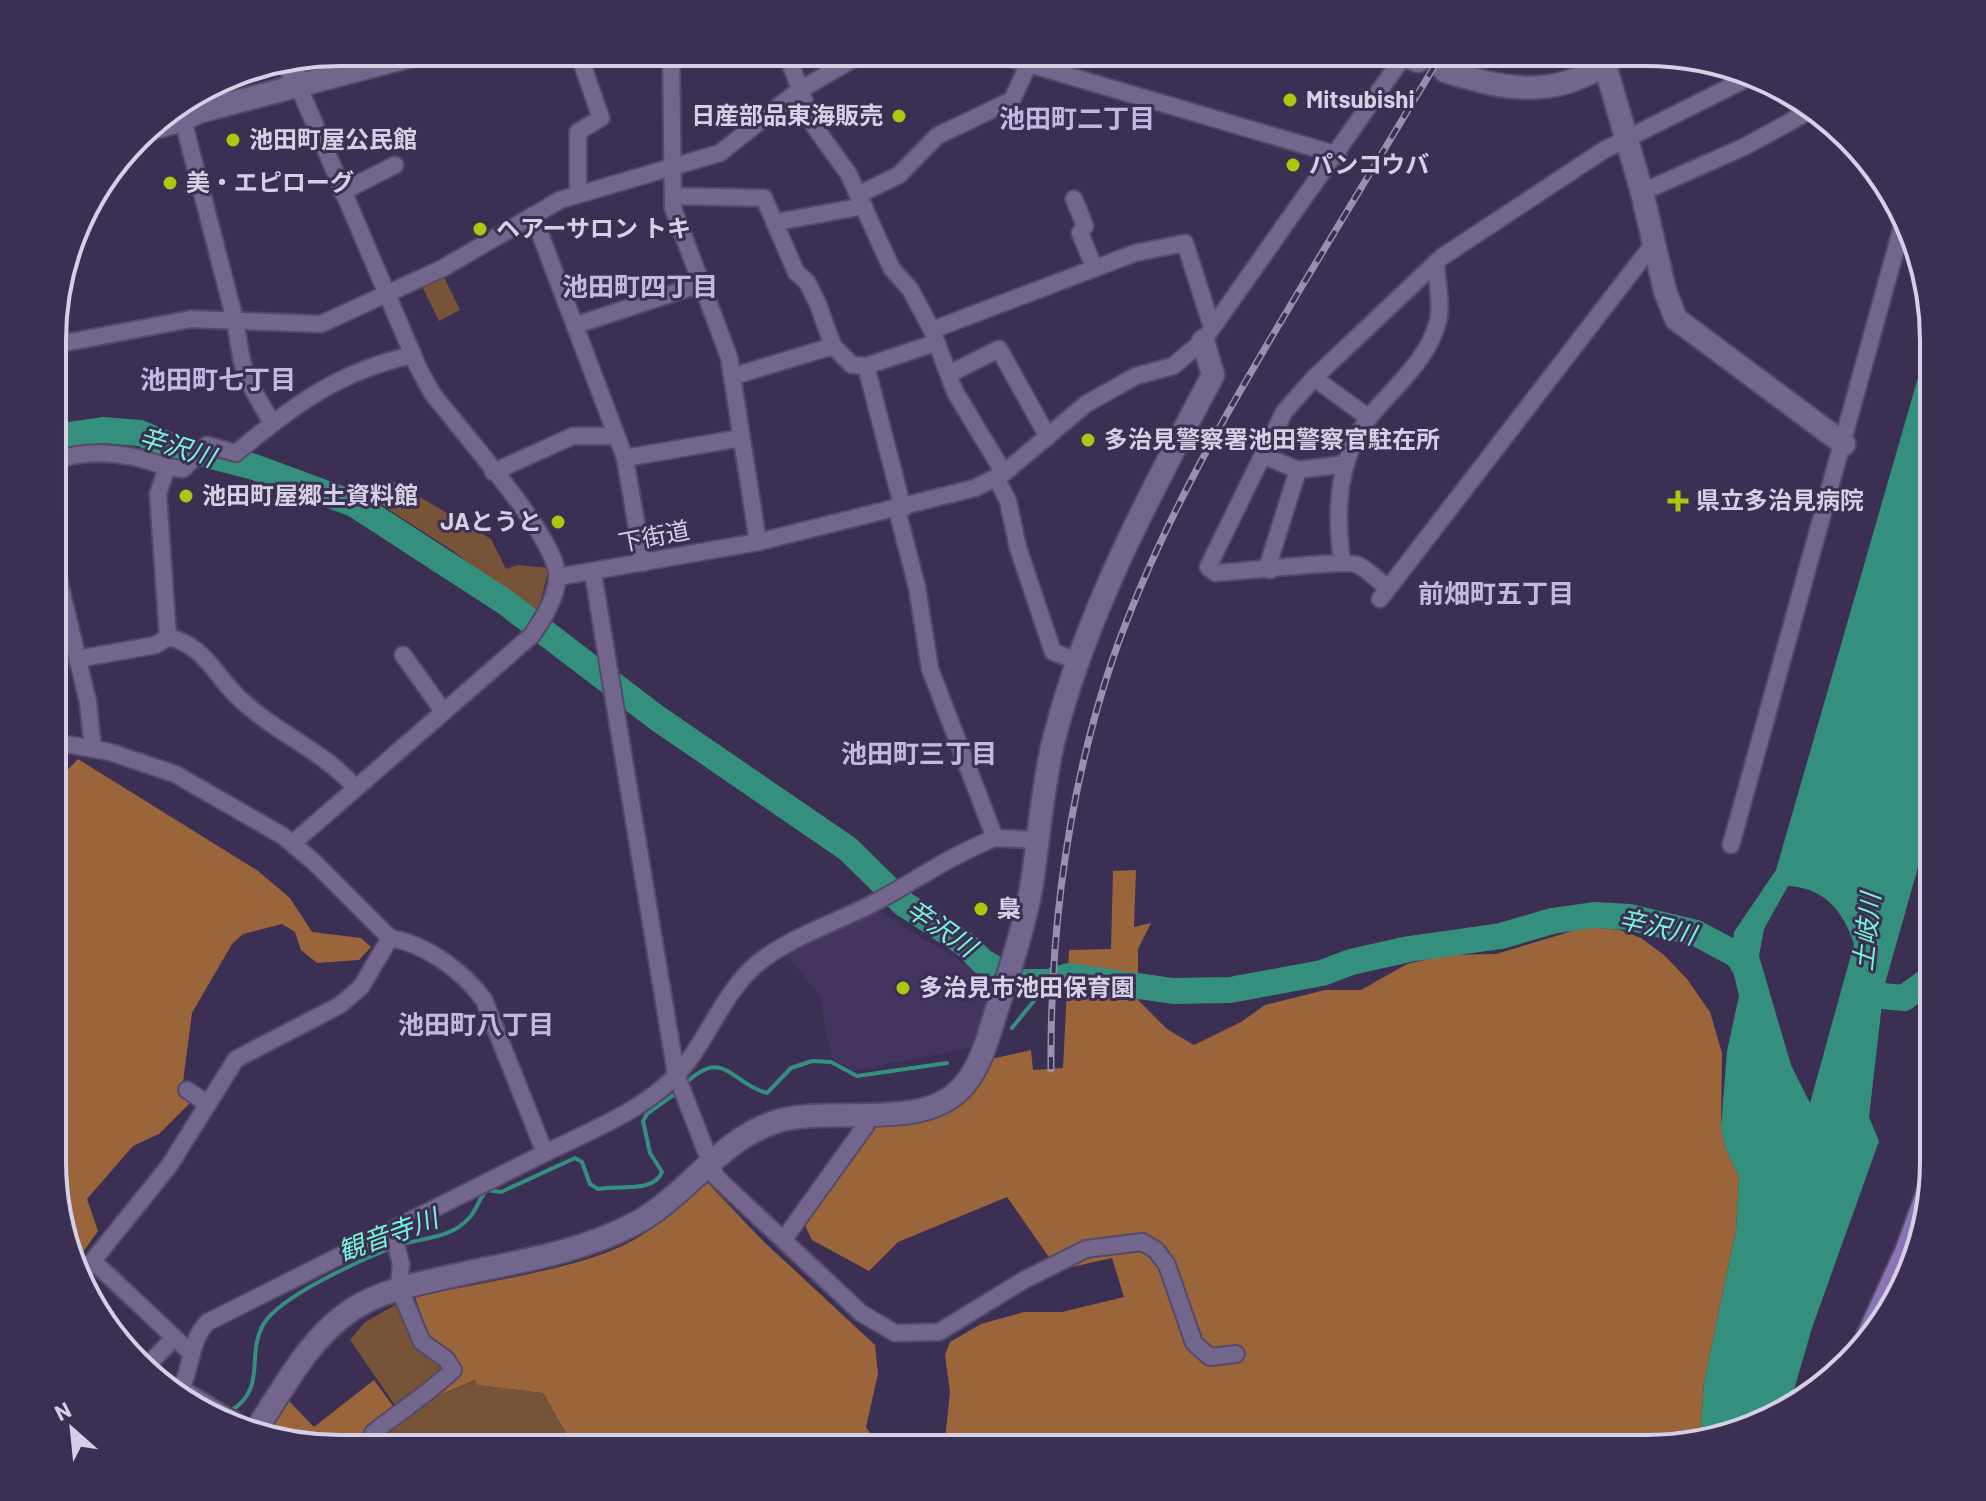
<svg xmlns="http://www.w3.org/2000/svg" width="1986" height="1501" viewBox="0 0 1986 1501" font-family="Barlow,'Noto Sans JP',sans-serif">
<rect width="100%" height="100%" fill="#3b2f53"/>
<path fill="#443560" d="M874,905L887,917L994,981L974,1047L852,1071L831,1057L820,996L784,951Z"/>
<g fill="#775337">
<path d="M442,273L460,310L439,321L421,284Z"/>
<path d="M391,480L491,539L506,569L518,565L549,568L537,615L453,551L377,502Z"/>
<path d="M395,1305L422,1342L453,1370L399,1411L350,1340L365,1322Z"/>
<path d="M476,1380L479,1385L543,1393L573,1447L377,1448L370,1440L430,1399Z"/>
</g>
<g fill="#9a653b">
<path d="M78,759L258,871L290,898L312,932L361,938L371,947L359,960L317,963L301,950L295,932L282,924L243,934L232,944L192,1013L183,1082L191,1102L159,1134L133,1146L87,1199L98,1231L75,1263L53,1180V785Z"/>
<path d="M1136,870L1134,927L1151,923L1138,949V1000L1167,1029L1194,1045L1241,1022L1265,1005L1325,990H1361L1407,964L1445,955L1496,954L1586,927L1620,930L1641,938L1664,955L1687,979L1710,1012L1722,1053L1721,1127L1725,1147L1739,1177L1736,1230L1704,1382L1700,1437L1646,1449H944L950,1392L945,1355L950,1342L981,1324L1024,1312H1062L1124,1297L1112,1258L1058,1270L1007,1197L898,1242L869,1271L812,1240L800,1215L866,1125L908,1124L945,1112L991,1059L1031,1050L1033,1070L1063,1068L1069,950L1111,949L1113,871Z"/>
<path d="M707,1182L761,1239L875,1345L878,1374L866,1427L880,1449H570L573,1446L543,1393L478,1385L475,1380L430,1399L457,1364L450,1351L428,1334L415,1297C476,1283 570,1271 624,1245C656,1230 680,1204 707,1182Z"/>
<path d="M374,1380L395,1409L370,1440L377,1448H321L256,1433L289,1401L314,1427Z"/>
</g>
<path fill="#348f7d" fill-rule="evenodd" d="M1932,329L1934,811L1884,987L1869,1117L1879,1141L1812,1328L1789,1407L1773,1420L1700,1437L1704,1382L1736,1230L1739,1177L1725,1147L1721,1127L1727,1051L1739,996L1731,962L1734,932L1776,870ZM1788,886C1825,888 1843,911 1854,944L1810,1103L1791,1065L1759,956L1764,929Z"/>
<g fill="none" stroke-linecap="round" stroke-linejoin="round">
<g stroke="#348f7d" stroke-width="4">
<path d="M1012,1028L1049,982"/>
<path d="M684,1085C724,1045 731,1084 767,1093L791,1068L812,1061L831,1062L857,1076L947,1063"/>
<path d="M399,1245C425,1237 451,1239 470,1217C477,1209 479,1198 487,1190L501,1192L575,1158L582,1162L590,1184L598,1189C619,1185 654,1193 662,1172L650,1153L643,1121L647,1114L679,1091"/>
<path d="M232,1410C267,1387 246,1356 263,1325C278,1297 361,1260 391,1248"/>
</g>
<g stroke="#348f7d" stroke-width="26">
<path d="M54,437L103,430L140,433L171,446L254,467L354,504L505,602L657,718L848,849L904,904L965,944L982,961L1017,982H1049L1069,976L1173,991L1230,990L1322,973L1351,962L1409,949L1501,936L1552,921L1594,915L1629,917L1696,933L1737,955L1752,978"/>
<path d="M1860,994L1904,998L1934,976"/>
</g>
<defs>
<g id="street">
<path d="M578,52L601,118L578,132V194"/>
<path d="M671,52L673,208L729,357L758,542"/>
<path d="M786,52L814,126L848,173L892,269L910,289L932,330L955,392L1004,473"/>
<path d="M988,52L1338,155"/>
<path d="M1482,60L1487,53"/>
<path d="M183,120L235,320L242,362L249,383L272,423"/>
<path d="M342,192L395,165"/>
<path d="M1642,192L1746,146L1813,109"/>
<path d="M858,195L899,175L937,136L1012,100L1028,65"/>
<path d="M673,196L764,198L796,272L807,282L818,304L833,346L852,365L866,366L935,343"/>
<path d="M1074,199L1085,226L1080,233L1094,267"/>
<path d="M533,215L625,458L643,563"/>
<path d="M777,222L864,206"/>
<path d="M576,325L701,284"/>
<path d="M932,330L1135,253L1185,243L1212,327"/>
<path d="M54,345L191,319L321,324L443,268L560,200L720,153L798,91L865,52"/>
<path d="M866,366L903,509"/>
<path d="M949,374L999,349L1048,437"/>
<path d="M734,376L833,346"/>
<path d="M1314,378L1369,418"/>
<path d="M1264,456L1298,470L1345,464"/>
<path d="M625,458L741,438"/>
<path d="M54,461C92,447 130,453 167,467L158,494L168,637C203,645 213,672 237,696C273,732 321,749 355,787"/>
<path d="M167,467L183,469L207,445L236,453C294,405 339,371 413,355"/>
<path d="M493,472L573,436H615"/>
<path d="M996,478L1008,501L1018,548L1053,652L1080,662"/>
<path d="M897,510L917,587L930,669L995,838L1039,840"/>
<path d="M54,560L88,702L93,749"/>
<path d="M1342,561C1335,510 1337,458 1371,415C1395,386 1428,360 1438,321C1442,306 1437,282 1436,266"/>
<path d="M1270,570L1269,562L1298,470"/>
<path d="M593,573L676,1074L716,1177L861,1313L895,1333L939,1332L1024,1280L1086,1249L1142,1242L1156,1250L1167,1265L1194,1343L1210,1357L1236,1354"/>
<path d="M558,577L758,542L975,488L1004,473L1086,404L1136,376L1173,366L1203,341L1404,56"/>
<path d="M1388,588C1378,581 1369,570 1358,565C1348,559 1237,572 1216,573L1208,567L1284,412L1314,378L1442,257L1604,150L1756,74"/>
<path d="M1380,599L1654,243"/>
<path d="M403,655L443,711"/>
<path d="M77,659L156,645L168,637"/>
<path d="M54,742L110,752L175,774L283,836L314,862L390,938C426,944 463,971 484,1000L545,1153C596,1128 657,1106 691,1057C713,1026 728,988 758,963C790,937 835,923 872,904C914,882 951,855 995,838"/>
<path d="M293,843L532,635C543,619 559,594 557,573C552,532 461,431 432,393L418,367L298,85"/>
<path d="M1731,845L1905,216"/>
<path d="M187,1090L208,1104"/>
<path d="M784,1239L866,1125V1113"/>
<path d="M93,1261L192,1354"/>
<path d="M79,1278L169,1166L236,1059L340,1005L361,987L390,938"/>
<path d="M144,1369L174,1338"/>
<path d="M182,1389L254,1432"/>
<path d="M178,1395C192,1373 188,1341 208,1322L545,1153"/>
<path d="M373,1433C400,1411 428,1394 453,1370L446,1359L422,1342L399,1288L401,1264L393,1232"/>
</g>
<g id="secondary">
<path d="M1396,52L1418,61"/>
<path d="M288,61L298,85"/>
<path d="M1605,65L1642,192L1665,291L1676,319L1844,444"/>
<path d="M1445,71C1511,92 1563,100 1620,53"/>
<path d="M145,130L183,120L198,112L426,52"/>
<path d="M254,1433C282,1391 309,1337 353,1309C379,1292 412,1285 443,1278C507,1263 575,1255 634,1224C685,1198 719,1140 775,1122C831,1104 926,1134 965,1084C982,1063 988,1037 996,1012C1010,971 1023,931 1031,889C1039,839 1042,788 1054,739C1087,610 1151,492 1213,375L1203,341"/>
</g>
<path id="primary" d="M1862,1351L1907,1252L1933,1181"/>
</defs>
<use href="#street" stroke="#544a68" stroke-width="20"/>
<use href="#secondary" stroke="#544a68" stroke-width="26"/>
<use href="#primary" stroke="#544a68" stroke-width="28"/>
<use href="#street" stroke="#72668d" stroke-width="16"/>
<use href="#secondary" stroke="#72668d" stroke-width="22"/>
<use href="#primary" stroke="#8b74b8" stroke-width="24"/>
<defs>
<path id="rail" d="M1051,1069C1050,931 1068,790 1113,658C1158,529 1226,413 1296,296C1345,215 1394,133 1443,52"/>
</defs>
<use href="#rail" stroke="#9890ac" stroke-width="7"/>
<use href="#rail" stroke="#3b2f53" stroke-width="4" stroke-dasharray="12" stroke-linecap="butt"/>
</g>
<g fill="#aec60c" stroke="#3b2f53" stroke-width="3">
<circle cx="1290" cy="100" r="8"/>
<circle cx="899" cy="116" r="8"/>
<circle cx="233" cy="140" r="8"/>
<circle cx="1293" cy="165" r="8"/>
<circle cx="170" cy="183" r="8"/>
<circle cx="480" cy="229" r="8"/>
<circle cx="1088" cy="440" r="8"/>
<circle cx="186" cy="496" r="8"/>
<path d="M1674 489h8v8h8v8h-8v8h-8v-8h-8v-8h8z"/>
<circle cx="558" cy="522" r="8"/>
<circle cx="981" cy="909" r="8"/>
<circle cx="903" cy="988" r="8"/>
</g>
<g text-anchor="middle" stroke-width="6" stroke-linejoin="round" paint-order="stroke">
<g font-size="24" font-weight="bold" fill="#d6d0e7" stroke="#3b2f53" text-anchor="start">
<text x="1306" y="108">Mitsubishi</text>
<text x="883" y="124" text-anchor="end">日産部品東海販売</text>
<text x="249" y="148">池田町屋公民館</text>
<text x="1309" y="173">パンコウバ</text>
<text x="186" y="191">美・エピローグ</text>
<text x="496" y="237">ヘアーサロン トキ</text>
<text x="1104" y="448">多治見警察署池田警察官駐在所</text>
<text x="202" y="504">池田町屋郷土資料館</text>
<text x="1696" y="509">県立多治見病院</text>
<text x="542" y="530" text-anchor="end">JAとうと</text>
<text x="997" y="917">梟</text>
<text x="919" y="996">多治見市池田保育園</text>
</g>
<g font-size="24" fill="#d6d0e7" stroke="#3b2f53">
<text transform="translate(654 537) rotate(-11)" y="8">下街道</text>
</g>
<g font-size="26" font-weight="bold" fill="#c4b8e3" stroke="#3b2f53">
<text x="1077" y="128">池田町二丁目</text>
<text x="640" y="296">池田町四丁目</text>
<text x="218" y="389">池田町七丁目</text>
<text x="1496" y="603">前畑町五丁目</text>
<text x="919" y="763">池田町三丁目</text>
<text x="476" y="1034">池田町八丁目</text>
</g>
<g font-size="26" font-style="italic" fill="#77f5db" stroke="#3b2f53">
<text transform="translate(177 447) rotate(17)" y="9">辛沢川</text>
<text transform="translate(1657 927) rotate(13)" y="9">辛沢川</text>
<text transform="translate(941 928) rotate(35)" y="9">辛沢川</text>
<text transform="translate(1867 932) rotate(-84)" y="9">土岐川</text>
<text transform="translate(388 1235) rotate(-20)" y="9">観音寺川</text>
</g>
</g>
<path d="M0 0H1986V1501H0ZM340 66H1646A274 274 0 0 1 1920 340V1161A274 274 0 0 1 1646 1435H340A274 274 0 0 1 66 1161V340A274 274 0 0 1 340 66Z" fill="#3b2f53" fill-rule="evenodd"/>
<path fill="none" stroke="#d6d0e7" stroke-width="4" d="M340 66H1646A274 274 0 0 1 1920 340V1161A274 274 0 0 1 1646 1435H340A274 274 0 0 1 66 1161V340A274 274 0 0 1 340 66Z"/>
<g transform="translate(72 1429) rotate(333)" stroke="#3b2f53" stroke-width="6" paint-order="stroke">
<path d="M0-6L14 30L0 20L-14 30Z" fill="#d6d0e7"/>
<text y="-12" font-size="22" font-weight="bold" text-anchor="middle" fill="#d6d0e7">N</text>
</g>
</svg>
